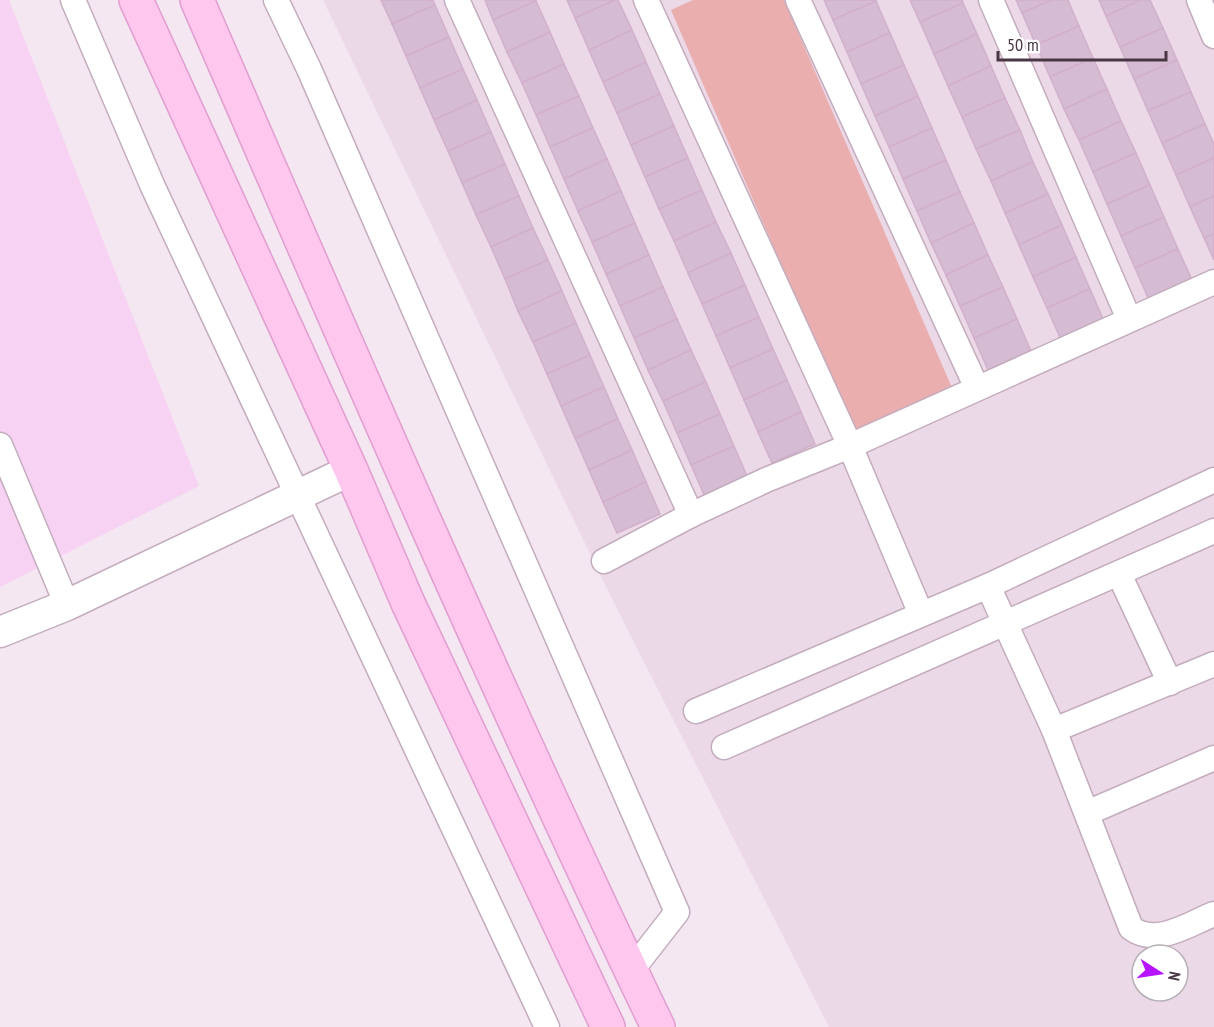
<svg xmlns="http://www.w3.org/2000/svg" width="1214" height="1027" viewBox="0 0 1214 1027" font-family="'PT Sans Narrow',sans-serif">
<rect width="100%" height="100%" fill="#f4e7f1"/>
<path fill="#ecd9e8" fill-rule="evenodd" d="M323,0H1214V1027H829L606,587ZM1142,955H1178V991H1142Z"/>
<path fill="#f7d2f2" d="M0,0H9L199,486L0,587Z"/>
<path fill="#eaaeaf" d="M693,0H784L953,390L854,433L671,10Z"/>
<g fill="#d6bcd3" stroke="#d2afcc" stroke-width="1.5">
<path d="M381,0H433L435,5L392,24Z"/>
<path d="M485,0H536V1L493,20Z"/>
<path d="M567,0H615L575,18Z"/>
<path d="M615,0H618L632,30L589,50L575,18Z"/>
<path d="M824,0H875L876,1L833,20Z"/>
<path d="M910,0H962L963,3L920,22Z"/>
<path d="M1016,0H1052L1022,13Z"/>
<path d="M1052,0H1068L1079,26L1036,45L1022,13Z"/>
<path d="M1099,0H1140L1106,16Z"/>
<path d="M1140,0H1150L1163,28L1120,47L1106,16Z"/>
<path d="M536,1L550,32L507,52L493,20Z"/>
<path d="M876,1L890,33L847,52L833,20Z"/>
<path d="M963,3L977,34L934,54L920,22Z"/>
<path d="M435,5L449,37L406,56L392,24Z"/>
<path d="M1079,26L1093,58L1050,77L1036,45Z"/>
<path d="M1163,28L1177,60L1134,79L1120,47Z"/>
<path d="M632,30L646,62L603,82L589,50Z"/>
<path d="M550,32L564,64L522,83L507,52Z"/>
<path d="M890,33L904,65L861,84L847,52Z"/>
<path d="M977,34L991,66L948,86L934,54Z"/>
<path d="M449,37L463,69L420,88L406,56Z"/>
<path d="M1093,58L1107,89L1064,109L1050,77Z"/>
<path d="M1177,60L1191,92L1148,111L1134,79Z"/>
<path d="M646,62L660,94L617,113L603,82Z"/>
<path d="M564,64L579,96L536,115L522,83Z"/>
<path d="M904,65L918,96L875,116L861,84Z"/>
<path d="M991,66L1005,98L962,117L948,86Z"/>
<path d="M463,69L477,100L434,120L420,88Z"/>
<path d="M1107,89L1121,121L1079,140L1064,109Z"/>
<path d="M1191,92L1205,124L1162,143L1148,111Z"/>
<path d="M660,94L674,126L631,145L617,113Z"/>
<path d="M579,96L593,128L550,147L536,115Z"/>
<path d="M918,96L932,128L889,147L875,116Z"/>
<path d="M1005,98L1020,130L976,149L962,117Z"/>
<path d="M477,100L491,132L448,151L434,120Z"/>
<path d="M1121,121L1136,153L1093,172L1079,140Z"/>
<path d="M1205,124L1214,144V158L1176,175L1162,143Z"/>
<path d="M674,126L688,158L645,177L631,145Z"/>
<path d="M593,128L607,159L564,179L550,147Z"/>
<path d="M932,128L946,160L903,179L889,147Z"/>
<path d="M1020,130L1033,162L991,181L976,149Z"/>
<path d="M491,132L505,164L462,183L448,151Z"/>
<path d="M1136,153L1150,185L1107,204L1093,172Z"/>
<path d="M688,158L702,190L659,209L645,177Z"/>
<path d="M1214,158V196L1190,207L1176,175Z"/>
<path d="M607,159L621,191L578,211L564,179Z"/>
<path d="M946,160L960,192L917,211L903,179Z"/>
<path d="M1033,162L1048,194L1005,213L991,181Z"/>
<path d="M505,164L519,196L476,215L462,183Z"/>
<path d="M1150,185L1164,217L1121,236L1107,204Z"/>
<path d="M702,190L716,222L674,241L659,209Z"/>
<path d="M621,191L635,223L592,242L578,211Z"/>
<path d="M960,192L974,223L931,243L917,211Z"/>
<path d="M1048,194L1062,225L1019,245L1005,213Z"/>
<path d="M519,196L533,228L491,247L476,215Z"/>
<path d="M1214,196V234L1204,238L1190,207Z"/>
<path d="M1164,217L1178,249L1135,268L1121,236Z"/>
<path d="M716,222L731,253L688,273L674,241Z"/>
<path d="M635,223L649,255L606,274L592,242Z"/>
<path d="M974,223L988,255L946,275L931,243Z"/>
<path d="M1062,225L1076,257L1033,277L1019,245Z"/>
<path d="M533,228L548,260L505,279L491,247Z"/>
<path d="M1214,234V260L1204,238Z"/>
<path d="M1178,249L1192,280L1149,300L1135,268Z"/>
<path d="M731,253L745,285L702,304L688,273Z"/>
<path d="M649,255L663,287L620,306L606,274Z"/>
<path d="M988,255L1003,287L960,306L946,275Z"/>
<path d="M1076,257L1090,289L1047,308L1033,277Z"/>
<path d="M548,260L562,291L518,311L505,279Z"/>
<path d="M745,285L759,317L716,336L702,304Z"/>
<path d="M663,287L677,319L634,338L620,306Z"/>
<path d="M1003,287L1017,319L974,338L960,306Z"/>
<path d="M1090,289L1104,321L1061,340L1047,308Z"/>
<path d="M562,291L576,323L533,342L518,311Z"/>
<path d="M759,317L773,349L730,368L716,336Z"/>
<path d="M677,319L691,350L648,370L634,338Z"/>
<path d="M1017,319L1031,351L988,370L974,338Z"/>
<path d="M576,323L590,355L547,374L533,342Z"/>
<path d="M773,349L787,380L744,400L730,368Z"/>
<path d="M691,350L706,382L663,401L648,370Z"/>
<path d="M590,355L604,387L561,406L547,374Z"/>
<path d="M787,380L801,412L758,432L744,400Z"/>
<path d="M706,382L720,414L677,433L663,401Z"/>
<path d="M604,387L618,419L575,438L561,406Z"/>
<path d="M801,412L815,444L772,463L758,432Z"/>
<path d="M720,414L734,446L691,465L677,433Z"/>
<path d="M618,419L632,450L589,470L575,438Z"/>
<path d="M734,446L748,478L705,497L691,465Z"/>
<path d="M632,450L646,482L603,502L589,470Z"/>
<path d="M646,482L660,514L617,533L603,502Z"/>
</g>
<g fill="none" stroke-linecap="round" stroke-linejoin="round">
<defs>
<g id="minor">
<path d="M73,0L153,187L547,1027"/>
<path d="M276,0L309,69L677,912L631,971"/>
<path d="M457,0L691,515"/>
<path d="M646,0L850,446L921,614"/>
<path d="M798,0L977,388"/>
<path d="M991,0L1129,319"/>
<path d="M1199,0L1214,36"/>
<path d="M0,445L67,605"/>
<path d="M604,561L691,515L766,480L850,446L1214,282"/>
<path d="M1119,574L1170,683"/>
<path d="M988,586L1054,730L1131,928C1156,947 1189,924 1214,914"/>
<path d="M696,711L988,586L1214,480"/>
<path d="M1054,730L1214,664"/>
<path d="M724,747L1214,531"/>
<path d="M1087,813L1214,758"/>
</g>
<path id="tertiary" d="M0,632L67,605L351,470"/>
<g id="secondary">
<path d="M136,0L351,470L408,603L608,1027"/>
<path d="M197,0C346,344 495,688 658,1027"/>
</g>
</defs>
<use href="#minor" stroke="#c3acbe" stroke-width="27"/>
<use href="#tertiary" stroke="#c3acbe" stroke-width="33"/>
<use href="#secondary" stroke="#e29dcf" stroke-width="36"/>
<use href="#minor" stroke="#fff" stroke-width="24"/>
<use href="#tertiary" stroke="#fff" stroke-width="30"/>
<use href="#secondary" stroke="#ffc7ee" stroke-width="33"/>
</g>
<g transform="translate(1160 973) rotate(102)"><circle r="28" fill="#ffffff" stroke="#b6afb5" stroke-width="1.5"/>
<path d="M0-4.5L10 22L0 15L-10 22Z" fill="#b614ff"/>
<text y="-9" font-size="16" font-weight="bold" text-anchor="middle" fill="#483645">N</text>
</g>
<path d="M998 51v9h168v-9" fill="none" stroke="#483645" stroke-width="3"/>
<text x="1007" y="51" font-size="18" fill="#483645" stroke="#ffffff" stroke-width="4.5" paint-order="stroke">50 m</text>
</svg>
